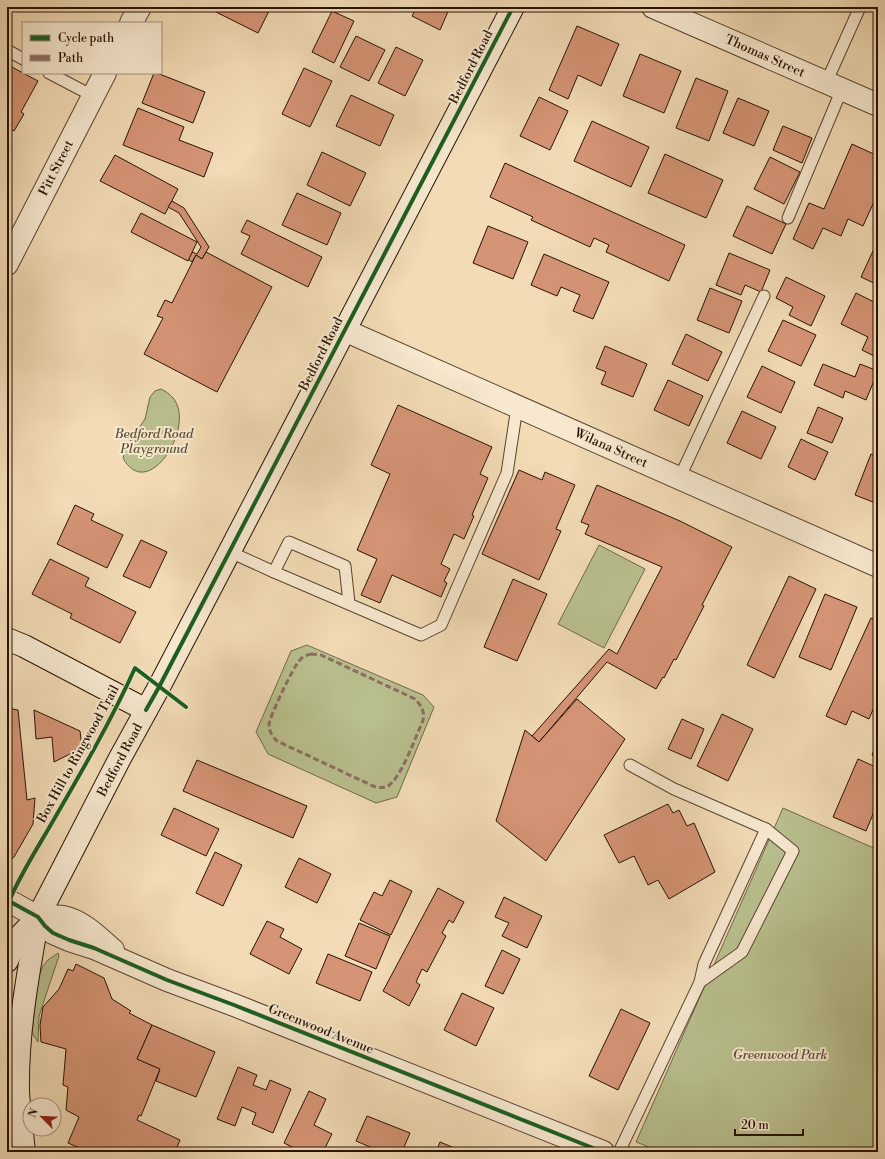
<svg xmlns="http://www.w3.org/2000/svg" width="885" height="1159" font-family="'Libre Bodoni',serif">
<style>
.green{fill:#b9c08e;stroke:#706949}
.building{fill:#d59476;stroke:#281204}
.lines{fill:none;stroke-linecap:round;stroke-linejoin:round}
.lane-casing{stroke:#5a4430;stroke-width:13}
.street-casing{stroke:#5a4430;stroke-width:24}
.secondary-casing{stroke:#281204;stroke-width:24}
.lane{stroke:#f7e8cf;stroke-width:11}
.street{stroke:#f7e8cf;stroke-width:22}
.secondary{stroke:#f7e8cf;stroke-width:22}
.quiet{stroke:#8d6e63;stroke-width:3;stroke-dasharray:6 3;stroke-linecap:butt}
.cycleway-casing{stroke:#f7e8cf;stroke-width:6}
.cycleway{stroke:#1b5e20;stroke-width:4}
.labels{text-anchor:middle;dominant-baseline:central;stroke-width:4;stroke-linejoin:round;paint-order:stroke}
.street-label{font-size:13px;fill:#281204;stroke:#f7e8cf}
.park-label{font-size:13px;font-style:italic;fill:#5b4f34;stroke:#f7e8cf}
</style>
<rect width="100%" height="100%" fill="#f2dbb5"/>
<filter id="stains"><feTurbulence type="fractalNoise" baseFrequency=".005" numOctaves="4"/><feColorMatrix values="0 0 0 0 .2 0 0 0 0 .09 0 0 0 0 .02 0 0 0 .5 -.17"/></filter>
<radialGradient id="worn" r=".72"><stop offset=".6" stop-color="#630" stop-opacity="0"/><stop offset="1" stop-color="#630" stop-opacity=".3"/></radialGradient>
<g class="green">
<path d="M161 389C165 391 170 394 173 398 197 425 148 504 123 458L127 446 145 419 150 397 155 391Z"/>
<path d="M599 545 645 569 604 648 558 624Z"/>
<path d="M307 645 423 695 434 707 397 797 376 803 268 754 256 732 291 651Z"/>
<path d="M783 808 878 850V1152H662L636 1142Z"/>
<path d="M58 953 59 956 39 1016 38 1042 32 1033 38 978 43 966 48 960Z"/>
</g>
<g class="building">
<path d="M206 7H271L258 33Z"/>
<path d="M417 7H450L440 30 412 16Z"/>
<path d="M332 11 354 21 334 63 312 52Z"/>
<path d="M577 26 619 44 601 86 578 75 568 99 549 90Z"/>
<path d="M356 36 385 50 369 81 340 67Z"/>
<path d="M396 47 423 60 405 96 378 83Z"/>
<path d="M640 54 681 71 664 113 623 96Z"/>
<path d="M8 65 38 81 21 112 24 114 14 131 7 126V67Z"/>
<path d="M304 68 332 81 310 127 282 114Z"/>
<path d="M154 73H157L205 92 193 123 142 103Z"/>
<path d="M696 78 728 91 709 141 676 128Z"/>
<path d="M351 95 394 115 380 146 336 126Z"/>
<path d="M539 97 568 111 550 150 520 136Z"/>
<path d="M738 98 769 111 754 146 723 133Z"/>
<path d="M138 108 184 127 179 140 213 153 204 177 123 145Z"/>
<path d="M592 121 649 147 631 187 574 161Z"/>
<path d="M783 126 812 138 802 163 773 150Z"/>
<path d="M852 144 878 156V193L863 226 848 219 841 236 823 228 813 249 793 239 809 203 824 209Z"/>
<path d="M322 152 366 173 350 206 307 185Z"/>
<path d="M665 154 723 180 706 218 648 193Z"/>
<path d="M115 155 178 189 165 214 100 181Z"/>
<path d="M770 157 800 172 784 204 754 189Z"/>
<path d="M505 163 685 245 669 281 606 252 609 245 594 238 590 247 531 220 533 217 490 197Z"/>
<path d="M297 193 341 213 327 245 282 225Z"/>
<path d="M172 201 184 208 209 247 202 259 196 255 192 262 188 259 192 252 197 254 201 247 179 213 168 207Z"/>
<path d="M747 206 786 224 772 254 733 236Z"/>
<path d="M141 213 197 242 188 261 131 232Z"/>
<path d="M247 220 322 257 308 287 241 254 250 236 241 232Z"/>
<path d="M488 226 528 242 513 279 473 263Z"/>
<path d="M878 240V285L861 277Z"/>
<path d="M206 252 272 287 217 392 144 354 163 318 157 316 165 300 172 303 196 255 202 259Z"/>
<path d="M729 253 770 270 761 292 745 285 741 295 716 285Z"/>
<path d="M544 254 609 282 593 319 573 311 580 295 561 287 557 296 531 285Z"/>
<path d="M786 277 825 296 811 326 789 315 793 307 776 298Z"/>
<path d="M710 288 742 301 729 333 697 320Z"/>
<path d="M856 293 878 304V314L875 321 878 322V358L862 350 868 337 841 324Z"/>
<path d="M783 320 816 335 801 366 768 351Z"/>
<path d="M686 334 722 352 708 381 672 364Z"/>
<path d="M605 346 647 364 633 397 601 384 606 372 596 368Z"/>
<path d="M823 364 855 377 860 364 878 371 866 400 845 391 843 398 814 385Z"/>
<path d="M762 366 795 382 781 413 747 397Z"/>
<path d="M668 380 703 396 689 426 654 410Z"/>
<path d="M398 405 492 447 480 474 488 478 472 515 474 516 464 539 454 534 441 564 450 569 444 581 447 583 441 597 392 575 380 603 361 595 377 559 357 550 390 474 371 465Z"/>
<path d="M818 407 843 418 832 443 807 433Z"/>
<path d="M742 411 776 427 761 459 727 443Z"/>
<path d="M801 439 828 452 815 480 788 467Z"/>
<path d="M871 454 878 457V504L855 495Z"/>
<path d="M519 470 542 480 545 472 575 485 556 529 561 531 539 580 482 554Z"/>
<path d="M597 485 680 521 732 547 702 605 704 606 676 660 674 659 664 678 663 677 656 689 607 662 539 742 532 736 609 649 617 654 662 567 585 534 589 525 581 522Z"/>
<path d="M75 505 94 514 91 520 123 535 107 568 57 544Z"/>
<path d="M141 540 167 552 150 588 123 576Z"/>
<path d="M50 559 89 578 85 586 136 612 120 643 70 618 72 614 32 594Z"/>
<path d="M789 576 816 589 774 678 747 665Z"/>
<path d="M513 579 547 594 517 661 484 647Z"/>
<path d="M825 594 857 607 831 670 799 657Z"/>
<path d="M871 618 878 621V698L869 719 852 711 846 725 826 716Z"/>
<path d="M577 699 625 739 546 861 496 821 525 730 539 742Z"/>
<path d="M7 708 18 710 27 800 35 798 33 824 14 857 11 859H7Z"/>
<path d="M34 710 80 731 82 748 54 762 52 737 36 739Z"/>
<path d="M722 714 753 729 728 781 697 766Z"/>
<path d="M682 719 704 729 691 759 668 749Z"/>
<path d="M878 741V758L872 755Z"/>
<path d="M858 759 878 768V802L866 831 833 817Z"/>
<path d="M197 760 307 806 293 838 183 791Z"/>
<path d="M668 804 673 813 679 810 687 826 694 823 715 872 669 899 658 880 648 885 634 856 619 863 604 835Z"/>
<path d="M174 808 219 829 206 856 161 835Z"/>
<path d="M215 852 242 865 223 906 196 893Z"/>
<path d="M299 858 331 874 317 903 285 887Z"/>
<path d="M390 880 412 891 391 935 360 920 374 892 382 896Z"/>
<path d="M438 888 464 902 453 923 449 920 442 933 446 936 427 972 422 969 416 982 420 985 409 1006 383 991Z"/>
<path d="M504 897 542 916 527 948 502 936 509 923 495 917Z"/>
<path d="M267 921 284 929 280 937 302 949 289 974 250 954Z"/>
<path d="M359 923 390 936 376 969 345 956Z"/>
<path d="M502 950 520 959 503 994 485 986Z"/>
<path d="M328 954 372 972 360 1001 316 983Z"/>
<path d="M76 964 104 978 112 999 131 1011 129 1013 152 1025 137 1059 160 1069 141 1116 139 1115 137 1120 180 1140 175 1152H89L68 1143 79 1117 66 1110 68 1087 63 1085 66 1049 41 1042 40 1025 43 1007 59 989 68 969 73 971Z"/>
<path d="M462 993 494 1008 476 1046 444 1030Z"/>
<path d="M621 1009 650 1023 618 1090 589 1076Z"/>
<path d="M152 1025 215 1052 196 1097 156 1081 160 1069 137 1059Z"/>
<path d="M238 1067 257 1075 253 1085 266 1090 270 1080 291 1089 273 1133 252 1124 256 1113 242 1107 235 1126 217 1119Z"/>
<path d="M309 1091 326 1099 314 1125 332 1134 323 1152H302L284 1143Z"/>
<path d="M367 1116 410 1133 402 1152H382L356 1141Z"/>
<path d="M440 1142 464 1152H436Z"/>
</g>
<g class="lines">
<g class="lane-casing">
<g id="lane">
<path d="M7 50 23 59"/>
<path d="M49 73 93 96"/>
<path d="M826 83 860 7"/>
<path d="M788 218 842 89"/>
<path d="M679 479 764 296"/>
<path d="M230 552 274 572"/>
<path d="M349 603 345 566 289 542 274 572 421 635 441 625 507 473 517 407"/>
<path d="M630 765 674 789 766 829 793 851 742 952 700 982"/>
<path d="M619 1152 700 982 704 964 766 829"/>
</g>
</g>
<g class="street-casing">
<g id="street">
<path d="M653 7 878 105"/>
<path d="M131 23 140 7"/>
<path d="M7 264 105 73"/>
<path d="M344 330 878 566"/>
<path d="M7 900 38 917 45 926 53 933 69 940 94 948 167 980 234 1005 603 1152"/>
<path d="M38 917C46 916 55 916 63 917 83 921 99 938 113 950"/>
</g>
</g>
<g class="secondary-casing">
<g id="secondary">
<path d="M7 639 24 646 146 710"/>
<path d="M7 961 16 940 38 917 120 758 159 687 513 7"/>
<path d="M24 1152C22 1132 19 1111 18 1091 17 1032 28 974 38 917"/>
</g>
</g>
<use href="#lane" class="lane"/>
<use href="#street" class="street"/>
<use href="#secondary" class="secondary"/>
<path class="quiet" d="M311 654 321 655 415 699C422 706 426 714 422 723 415 738 401 778 388 786 383 788 378 788 373 786L277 741C272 736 269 731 269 724 270 716 294 665 300 660 303 656 307 655 311 654Z"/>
<g class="cycleway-casing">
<g id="cycleway">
<path d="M146 710 159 687 513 7"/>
<path d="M7 900 38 917 45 926 53 933 69 940 94 948 167 980 234 1005 603 1152"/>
<path d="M7 906C19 876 37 849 53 821 82 771 111 721 135 668L186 707"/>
</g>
</g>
<use href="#cycleway" class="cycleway"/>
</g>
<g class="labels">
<g class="street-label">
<text transform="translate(765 56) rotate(24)">Thomas Street</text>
<text transform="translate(471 67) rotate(-63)">Bedford Road</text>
<text transform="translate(56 168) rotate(-63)">Pitt Street</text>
<text transform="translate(321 354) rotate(-63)">Bedford Road</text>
<text transform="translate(611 448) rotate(24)">Wilana Street</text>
<text transform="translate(78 754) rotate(-61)">Box Hill to Ringwood Trail</text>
<text transform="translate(120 760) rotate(-62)">Bedford Road</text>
<text transform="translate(321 1029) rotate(22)">Greenwood Avenue</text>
</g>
<g class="park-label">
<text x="154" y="434">Bedford Road<tspan x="154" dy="15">Playground</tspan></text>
<text x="780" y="1055">Greenwood Park</text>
</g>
</g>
<rect width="885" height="1159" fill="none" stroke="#f2dbb5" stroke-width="24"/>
<rect x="8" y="8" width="869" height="1143" fill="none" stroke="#281204" stroke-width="2"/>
<rect x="12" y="12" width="861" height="1135" fill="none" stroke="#281204"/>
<rect x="22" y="22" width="140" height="52" fill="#f7e8cf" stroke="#a4927e"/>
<rect x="30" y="35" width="20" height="6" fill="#1b5e20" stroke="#a4927e"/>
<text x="58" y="42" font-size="12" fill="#281204">Cycle path</text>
<rect x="30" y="55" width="20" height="6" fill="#8d6e63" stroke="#a4927e"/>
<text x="58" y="62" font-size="12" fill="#281204">Path</text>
<g transform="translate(42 1117) rotate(294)"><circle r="19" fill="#f7e8cf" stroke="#a4927e"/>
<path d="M0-3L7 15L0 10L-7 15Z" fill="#8f2418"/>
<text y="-6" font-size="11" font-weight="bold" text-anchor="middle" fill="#281204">N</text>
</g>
<path d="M735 1129v6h68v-6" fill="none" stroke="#281204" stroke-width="2"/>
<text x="741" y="1129" font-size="12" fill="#281204" stroke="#f7e8cf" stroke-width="3" paint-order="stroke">20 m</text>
<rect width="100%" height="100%" filter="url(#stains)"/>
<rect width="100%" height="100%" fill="url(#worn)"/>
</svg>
